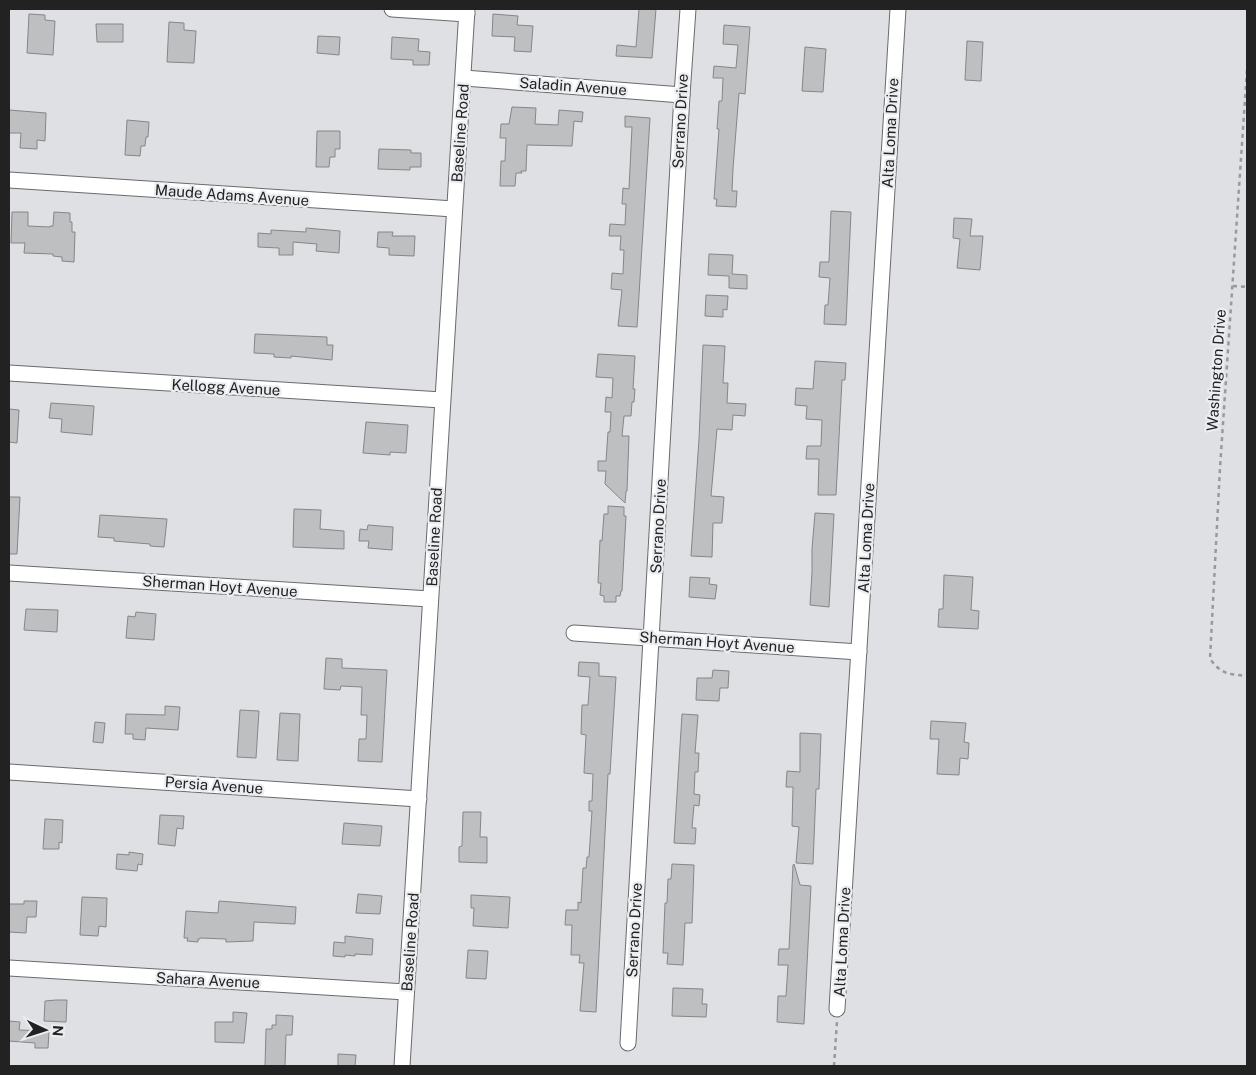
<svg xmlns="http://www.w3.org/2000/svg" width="1256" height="1075" font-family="'Public Sans',sans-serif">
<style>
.building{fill:#bebfc1;stroke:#868689}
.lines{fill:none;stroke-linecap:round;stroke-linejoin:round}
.street-casing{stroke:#696a6d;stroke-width:17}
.path{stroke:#98999b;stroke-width:2.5;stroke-dasharray:4 4;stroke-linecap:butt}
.street{stroke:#fff;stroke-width:15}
.labels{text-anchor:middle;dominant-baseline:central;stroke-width:4.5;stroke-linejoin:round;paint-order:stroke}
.street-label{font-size:15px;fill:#222223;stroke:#ecedf0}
</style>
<rect width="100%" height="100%" fill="#dfe0e3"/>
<g class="building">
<path d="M639 9H656L652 58 616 56 617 45 636 47Z"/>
<path d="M29 14 45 15V20L55 21 53 55 27 53Z"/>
<path d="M493 14 518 16 517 25 533 26 531 52 514 51 515 37 492 36Z"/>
<path d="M169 22 184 23V30L196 31 194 63 167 62Z"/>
<path d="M96 24H123V42H97Z"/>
<path d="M724 25 750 27 745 94 739 93 733 168 732 191H737L736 207 716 206 717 199H714L719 129H717L719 101H722L723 78H713L714 66 736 68 738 45 723 44Z"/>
<path d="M318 36 340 37 339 55 317 53Z"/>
<path d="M392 37 419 39 418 51 430 52 429 65H413V60L391 59Z"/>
<path d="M967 41 983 42 981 81 965 80Z"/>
<path d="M805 47 826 49 823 92 802 91Z"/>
<path d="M512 107 536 108 535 124 558 125 559 110 583 112 582 122 574 121 572 146 527 145 526 171H521L522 173H516L515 186H500L501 161H505L506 138H500L501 124H509Z"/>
<path d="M9 110 46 113 45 141 37 140V149L20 148 21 133H9Z"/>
<path d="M625 116 650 118 637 327 618 326 622 290 611 289 612 273 623 274 624 250H620L621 236H609L610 224 625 225 626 204H622L623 188 629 189 632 127H625Z"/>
<path d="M127 120 149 122 148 137H146L145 146H141L140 156 125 155Z"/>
<path d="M317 131H340V149H335V157H330L329 167H316Z"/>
<path d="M379 149 411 150V153H421V167H410V170L378 169Z"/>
<path d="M831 211 851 212 846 325 824 324 825 305H828L830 278 819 277 820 262H829Z"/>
<path d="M12 212H28V226L50 227V226H53L54 212 70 213V222H72V232H75L74 262 62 261V257L53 256V254L24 253 25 243H11Z"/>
<path d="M954 218 972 219 970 236H983L980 270 957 268 960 239 953 238Z"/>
<path d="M306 228 340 231 339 253 316 251 317 244 293 242V255H279V248L258 247V233L271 234V230L306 232Z"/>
<path d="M378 232H393L392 236H415L414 256 389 255V248L377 247Z"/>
<path d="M709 254 733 255 732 274 747 275V289L729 288V276L708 275Z"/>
<path d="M706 295 728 296 727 310 723 309V317L705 316Z"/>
<path d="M255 334 327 337V345H333L332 360 291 356V358L274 357V354L254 353Z"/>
<path d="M703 345 725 346 723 383H728L727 403 746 404 745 416 733 415 732 430 717 429 711 496 724 497 722 523H713L712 557 691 556 699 439Z"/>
<path d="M598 354 635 356 633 389H635L634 402H632L631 416H624L622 436H629L627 491H626L625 503 605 484 606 471H598V461H606L608 432H610L611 412H605L606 397 612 398 613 378 596 377Z"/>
<path d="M815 361 846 363 845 380H842L836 495H818L819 459H806L807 446H821L822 420 806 419 807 406 795 405 796 388 813 389Z"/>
<path d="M51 403 94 406 92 435 61 432 62 419 49 418Z"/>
<path d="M9 409 19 410 17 443 9 442Z"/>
<path d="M366 422 408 425 406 453 390 452V455L363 453Z"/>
<path d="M9 497H20L17 554H9Z"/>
<path d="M608 506 624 507V516H626L622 591H621L620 596H616V602H604V596L600 595 601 583H598L600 540 602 541 604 514H608Z"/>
<path d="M294 509 321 510 320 529 344 531V549L293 547Z"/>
<path d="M815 513 834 514 829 607 810 605 812 572V549Z"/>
<path d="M100 515 167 519 164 547 150 546V544L114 541V538L98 537Z"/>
<path d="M368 525 393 527 392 550 368 548 369 541H359L360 529 367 530Z"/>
<path d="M944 575 973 577 971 610 979 611 978 629 938 627 939 609H943Z"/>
<path d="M690 577 710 578 709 584 717 585 715 599 689 597Z"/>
<path d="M26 609 58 610 57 632 24 630Z"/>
<path d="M136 612 156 614 154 640 126 638 128 616 135 617Z"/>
<path d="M326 658 342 659V668L387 670 382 762 358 761 359 739H366L367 715H361L362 687 341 686 340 690 324 689Z"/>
<path d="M579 662 599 663V676L616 677 610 774H608L596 1012 580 1011 584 963H579L580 955H571L572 925H565L566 910H578V902L581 903 583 868H586L587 857H589L592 811H589V801H592L593 774 584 773 586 735 581 734 582 705H588L590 677 578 676Z"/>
<path d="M713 670 729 671 728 688H720L719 701 696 700 697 678H712Z"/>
<path d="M165 706 180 707 178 730 146 728 145 740 133 739V734H125L126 714 165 715Z"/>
<path d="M240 710 259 711 256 758 237 757Z"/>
<path d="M280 713 300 714 298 761 277 760Z"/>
<path d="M682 714 698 715 695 753H699L698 772H695L694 794 700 795 699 806 694 805 692 828H696L695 844 674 843Z"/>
<path d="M931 721 966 723 964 742 969 743 968 759 960 758 959 775 937 774 939 739H930Z"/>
<path d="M95 722 105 723 103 743 93 742Z"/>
<path d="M800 733 821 734 819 789H816L813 864 796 863 799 827 792 826 793 787H786L787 771 800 772Z"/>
<path d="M463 812H481L480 837H487V863L459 862V847L462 846Z"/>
<path d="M160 815 184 816 183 829 177 828 175 846 158 844Z"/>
<path d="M45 819 63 820 62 843 59 842V849H43Z"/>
<path d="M344 823 382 826 380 846 342 844Z"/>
<path d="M129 852 143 854 142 865 138 864 137 871 116 869 117 854 129 855Z"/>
<path d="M672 864 694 865 692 923H685L683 965 667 964 668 953H663L665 903H667L668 879H671Z"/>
<path d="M794 864 800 885 811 886 804 1024 777 1022 778 996H786L788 965H778L779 949H789L793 865Z"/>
<path d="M358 894 382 896 380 914 356 913Z"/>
<path d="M471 895 510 897 508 928 473 926 474 908H471Z"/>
<path d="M82 897 107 898 106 927 99 926 98 936 80 935Z"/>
<path d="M24 901H37L36 917H27L26 933 9 932V904H24Z"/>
<path d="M219 901 296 907 295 924 254 922 253 941 226 942V939L200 938V939H198V942L187 941 188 938H184L186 911 218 913Z"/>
<path d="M345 936 373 939 372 955 355 954V956L345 955V957L333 956 334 942 345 943Z"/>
<path d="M468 950 488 951 486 979 466 978Z"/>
<path d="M673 988 703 989 702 1004H707L706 1017 672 1016Z"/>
<path d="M56 1000H67L66 1022 44 1021 45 1001Z"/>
<path d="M233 1012 247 1013 244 1043 215 1042V1022H233Z"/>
<path d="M276 1015 293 1016 292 1035H286L285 1066H265L266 1029H272V1025H276Z"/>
<path d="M9 1021 20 1022 19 1030 49 1031 48 1048H35V1043L9 1041Z"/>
<path d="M338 1054 356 1055 355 1066H338Z"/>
</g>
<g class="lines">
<g class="street-casing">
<g id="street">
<path d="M392 9 467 14"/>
<path d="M464 78 682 95"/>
<path d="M9 180 454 209"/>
<path d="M9 373 442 400"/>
<path d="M9 573 430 599"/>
<path d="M574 633 859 652"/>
<path d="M9 772 419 799"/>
<path d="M9 968 406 992"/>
<path d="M837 1009 898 9"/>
<path d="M628 1043 682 95 688 9"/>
<path d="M402 1066 467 9"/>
</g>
</g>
<g class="path">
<path d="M1247 70 1220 468 1210 659C1222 675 1229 674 1247 676"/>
<path d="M1233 286 1247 287"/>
<path d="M834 1066 837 1021"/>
</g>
<use href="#street" class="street"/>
</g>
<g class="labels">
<g class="street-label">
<text transform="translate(573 86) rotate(4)">Saladin Avenue</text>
<text transform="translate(680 121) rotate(-87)">Serrano Drive</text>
<text transform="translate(460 133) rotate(-86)">Baseline Road</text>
<text transform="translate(890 133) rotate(-87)">Alta Loma Drive</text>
<text transform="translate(232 195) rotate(4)">Maude Adams Avenue</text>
<text transform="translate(1216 370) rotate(-86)">Washington Drive</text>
<text transform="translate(226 387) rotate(3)">Kellogg Avenue</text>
<text transform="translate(658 526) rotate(-87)">Serrano Drive</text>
<text transform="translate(434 537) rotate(-87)">Baseline Road</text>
<text transform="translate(866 538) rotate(-87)">Alta Loma Drive</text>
<text transform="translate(220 586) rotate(4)">Sherman Hoyt Avenue</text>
<text transform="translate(717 642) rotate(4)">Sherman Hoyt Avenue</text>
<text transform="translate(214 785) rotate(4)">Persia Avenue</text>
<text transform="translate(634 930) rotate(-87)">Serrano Drive</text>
<text transform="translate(410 942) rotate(-86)">Baseline Road</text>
<text transform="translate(842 942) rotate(-87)">Alta Loma Drive</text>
<text transform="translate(208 980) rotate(3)">Sahara Avenue</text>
</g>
</g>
<rect width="1256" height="1075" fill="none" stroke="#222223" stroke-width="20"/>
<g transform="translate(45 1030) rotate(94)" stroke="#ecedf0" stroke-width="4" paint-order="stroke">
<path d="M0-4L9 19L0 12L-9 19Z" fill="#222223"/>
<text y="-8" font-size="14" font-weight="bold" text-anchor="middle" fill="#222223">N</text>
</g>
</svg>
